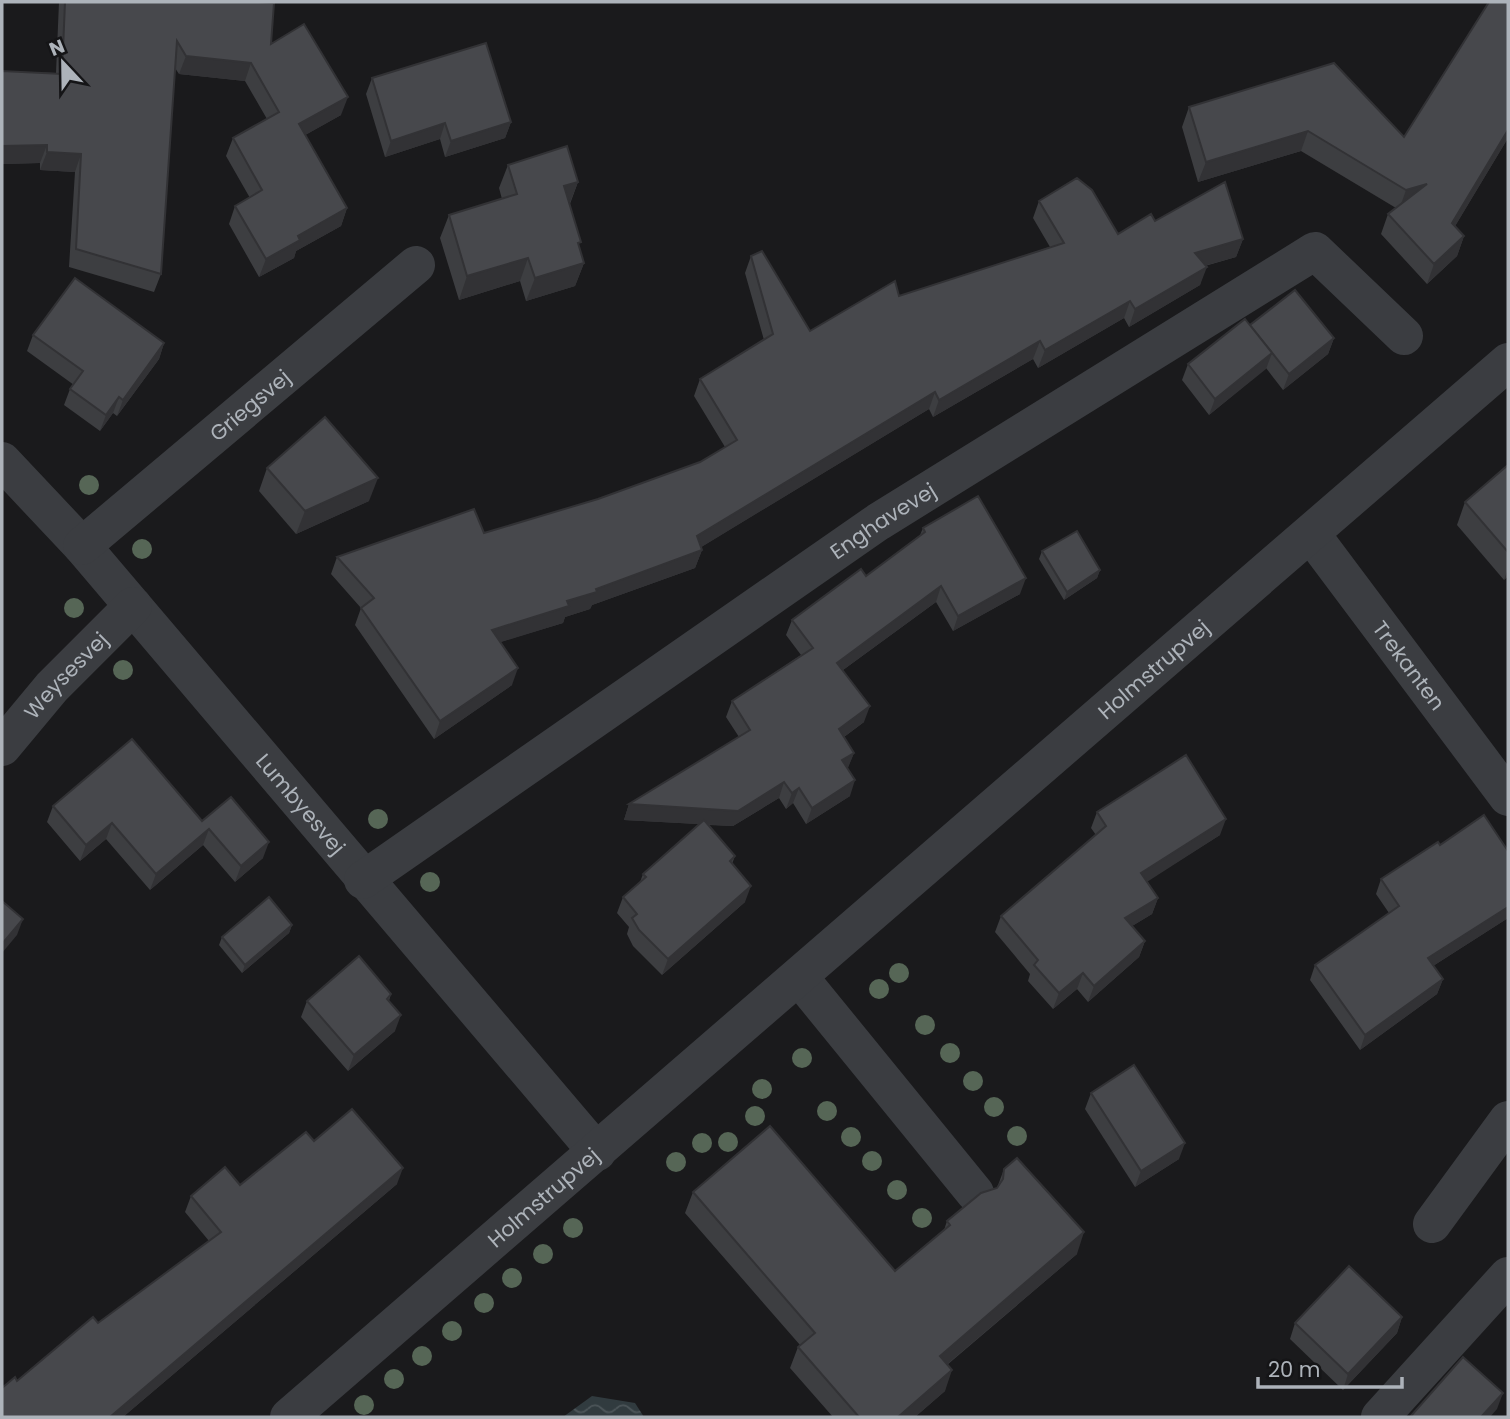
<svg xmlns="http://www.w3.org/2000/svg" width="1510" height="1419" font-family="Poppins,sans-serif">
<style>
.water{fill:url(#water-waves)}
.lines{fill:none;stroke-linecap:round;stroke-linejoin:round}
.minor{stroke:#3b3d41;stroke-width:38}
.tree{fill:#566656}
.wall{fill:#3d3e41}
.shaded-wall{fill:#323235}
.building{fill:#47484c;stroke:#323235;stroke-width:2}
.labels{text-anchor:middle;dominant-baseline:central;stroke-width:5;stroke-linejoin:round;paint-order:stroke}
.street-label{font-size:21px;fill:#adb3ba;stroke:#151517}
</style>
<defs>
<pattern id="water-waves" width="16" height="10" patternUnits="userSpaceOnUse" patternTransform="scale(1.75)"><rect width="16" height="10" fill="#313b3f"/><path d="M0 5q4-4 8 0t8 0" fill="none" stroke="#4c5559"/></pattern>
</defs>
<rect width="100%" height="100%" fill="#1a1a1c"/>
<path class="water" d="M592 1396 635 1403 644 1417H563Z"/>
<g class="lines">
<g class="minor">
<path id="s1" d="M2 461 82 546 597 1152"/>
<path id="s2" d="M1311 534 1508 797"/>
<path id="s3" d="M82 546 416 265"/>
<path id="s4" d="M2 747 52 687 133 606"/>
<path id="s5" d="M363 880 878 522 1315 251 1404 336"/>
<path d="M799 977 975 1193"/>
<path d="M1432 1224 1508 1120"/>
<path id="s6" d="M289 1417 1508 362"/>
<path d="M1380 1417 1508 1276"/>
</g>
</g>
<g class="tree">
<circle cx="89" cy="485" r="10"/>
<circle cx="142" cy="549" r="10"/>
<circle cx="74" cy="608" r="10"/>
<circle cx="123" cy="670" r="10"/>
<circle cx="378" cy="819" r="10"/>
<circle cx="430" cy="882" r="10"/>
<circle cx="899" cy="973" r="10"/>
<circle cx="879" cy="989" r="10"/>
<circle cx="925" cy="1025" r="10"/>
<circle cx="950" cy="1053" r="10"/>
<circle cx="802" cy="1058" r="10"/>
<circle cx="973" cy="1081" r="10"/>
<circle cx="762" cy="1089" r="10"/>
<circle cx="994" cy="1107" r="10"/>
<circle cx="827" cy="1111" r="10"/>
<circle cx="755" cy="1116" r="10"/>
<circle cx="1017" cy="1136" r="10"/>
<circle cx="851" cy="1137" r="10"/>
<circle cx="728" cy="1142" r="10"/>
<circle cx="702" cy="1143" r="10"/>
<circle cx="872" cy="1161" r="10"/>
<circle cx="676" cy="1162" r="10"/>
<circle cx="897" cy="1190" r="10"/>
<circle cx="922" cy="1218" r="10"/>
<circle cx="573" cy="1228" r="10"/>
<circle cx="543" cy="1254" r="10"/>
<circle cx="512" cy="1278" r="10"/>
<circle cx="484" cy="1303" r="10"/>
<circle cx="452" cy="1331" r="10"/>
<circle cx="422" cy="1356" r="10"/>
<circle cx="394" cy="1379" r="10"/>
<circle cx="364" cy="1405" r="10"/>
</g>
<g class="wall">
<path d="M59 2H259L271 44 341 115 305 135 347 208 341 226 296 251 294 258 259 277 229 224 235 206 250 198 226 156 233 138 267 119 245 81 179 74 175 68 161 274 154 292 69 267 75 172 40 170V163L2 164V71L56 73Z"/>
<path d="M1508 2V138L1455 226 1464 236 1457 256 1427 284 1381 234 1388 214 1396 208 1301 151 1198 182 1182 127 1189 107 1404 137Z"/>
<path d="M372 78 511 122 505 138 445 157 440 139 385 157 366 94Z"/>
<path d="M508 165 578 182 570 204 579 247 584 263 575 286 526 301 520 281 459 300 440 238 449 215 502 199 499 188Z"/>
<path d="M1039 201 1118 234 1155 221 1243 239 1236 257 1205 266 1200 285 1129 327 1124 318 1038 368 1033 359 933 417 929 409 701 547 702 550 695 568 592 605 590 609 565 617 563 623 500 642 512 685 434 739 355 625 361 608 331 574 337 557 484 533 598 499 700 462 725 447 694 396 700 379 764 340 745 273 751 256 810 331 899 296 1050 247 1033 218Z"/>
<path d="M1250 325 1334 338 1328 354 1283 390 1266 368 1209 415 1182 380 1188 364Z"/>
<path d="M33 335 164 343 159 359 117 416 113 413 100 431 64 405 70 389 74 385 27 351Z"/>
<path d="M1508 465V576L1504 580 1457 525 1465 502Z"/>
<path d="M267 468 369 501 296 534 259 491Z"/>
<path d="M923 528 1020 594 953 631 936 602 843 670 864 722 844 737 854 753 847 769 850 796 806 824 793 803 786 809 779 798 733 826 709 825 735 856 732 864 745 902 662 975 633 946 627 934 629 927 617 913 623 897 640 882 643 874 699 824 624 820 629 804 739 737 726 717 732 701 801 655 786 635 792 620 866 576 920 535Z"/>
<path d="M1042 551 1100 570 1097 578 1064 600 1039 559Z"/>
<path d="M53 806 202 821 263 858 235 882 203 845 150 890 106 839 80 861 47 822Z"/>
<path d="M1097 812 1220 835 1147 881 1158 898 1152 914 1132 926 1145 941 1139 957 1088 1002 1077 989 1053 1009 1028 981 1030 974 995 932 1001 916 1096 835 1091 828Z"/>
<path d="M1440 845 1508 851V918L1433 966 1443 979 1437 994 1360 1050 1310 980 1315 965 1389 913 1376 894 1381 879Z"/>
<path d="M292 925 289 933 242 973 219 945 222 937Z"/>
<path d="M391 994 389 1001 395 1031 348 1071 301 1017 307 1001Z"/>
<path d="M1091 1093 1179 1159 1135 1187 1085 1109Z"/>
<path d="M314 1141 397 1184 123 1417H2L17 1381 98 1323 209 1241 185 1212 191 1196 240 1185Z"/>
<path d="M1004 1169 1077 1254 947 1365 945 1391 915 1417H833L790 1368 798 1347 800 1345 685 1213 693 1192 895 1271 944 1230 947 1221 997 1188Z"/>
<path d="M1402 1317 1397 1333 1343 1390 1290 1339 1295 1323Z"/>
</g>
<g class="shaded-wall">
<path d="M186 56 251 63 245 81 179 74Z"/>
<path d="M348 97 341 115 293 142 299 124Z"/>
<path d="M511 122 505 138 445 157 451 141Z"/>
<path d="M445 123 440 139 385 157 391 141Z"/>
<path d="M1508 130V138L1445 243 1452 223Z"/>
<path d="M1308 131 1301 151 1198 182 1206 162Z"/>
<path d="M47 145 40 163 2 164V146Z"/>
<path d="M47 152 81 154 75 172 40 170Z"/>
<path d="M578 182 569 205 564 186Z"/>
<path d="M1427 184 1399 210 1406 190Z"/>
<path d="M347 208 341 226 296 251 294 258 259 277 266 259 298 236Z"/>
<path d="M1464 236 1457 256 1427 284 1434 264Z"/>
<path d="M1243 239 1236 257 1189 270 1195 253Z"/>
<path d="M528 258 520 281 459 300 467 276Z"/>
<path d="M584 263 575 286 526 301 535 278Z"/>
<path d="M1207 267 1200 285 1129 327 1135 309Z"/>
<path d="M1130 301 1124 318 1038 368 1045 350Z"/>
<path d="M1334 338 1328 354 1283 390 1289 374Z"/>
<path d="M1040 341 1033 359 933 417 939 400Z"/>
<path d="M164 343 159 359 117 416 123 400Z"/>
<path d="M1272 353 1266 369 1209 415 1215 399Z"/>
<path d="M935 392 929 409 690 554 697 536Z"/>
<path d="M119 397 113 413 100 431 106 415Z"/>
<path d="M378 478 369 501 296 534 305 511Z"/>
<path d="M702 550 695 568 592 605 590 609 565 617 563 623 485 647 492 630 567 601 596 589Z"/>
<path d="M1508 568V576L1504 580Z"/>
<path d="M1100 570 1097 578 1064 600 1067 592Z"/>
<path d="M1026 578 1020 594 953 631 958 616Z"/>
<path d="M941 586 936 602 832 678 837 663Z"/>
<path d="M518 668 512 685 434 739 440 721Z"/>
<path d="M870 706 864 722 833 745 839 729Z"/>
<path d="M854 753 848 768 836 776 842 760Z"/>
<path d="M855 780 850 796 806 824 812 808Z"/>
<path d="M784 782 779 798 733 826 624 820 629 804Z"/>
<path d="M799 788 793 803 786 809 792 793Z"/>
<path d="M1226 819 1220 835 1136 889 1141 873Z"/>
<path d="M112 823 106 839 80 861 86 845Z"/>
<path d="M209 829 203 845 150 890 156 874Z"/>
<path d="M269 842 263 858 235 882 241 866Z"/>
<path d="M751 886 745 902 662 975 668 959Z"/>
<path d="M1158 898 1152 914 1119 934 1125 918Z"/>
<path d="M1508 907V918L1422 973 1428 958Z"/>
<path d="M23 919 17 935 2 953V944Z"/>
<path d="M292 925 289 933 242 973 245 965Z"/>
<path d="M1145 941 1139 957 1088 1002 1094 986Z"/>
<path d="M1083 973 1077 989 1053 1009 1059 993Z"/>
<path d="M1443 979 1437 994 1360 1050 1365 1035Z"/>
<path d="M401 1015 395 1031 348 1071 354 1055Z"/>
<path d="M1185 1143 1179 1159 1135 1187 1141 1171Z"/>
<path d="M403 1168 397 1184 123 1417H110Z"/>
<path d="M1084 1232 1077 1254 932 1377 940 1356Z"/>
<path d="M1402 1317 1397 1333 1343 1390 1348 1374Z"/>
<path d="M952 1370 945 1391 915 1417H898Z"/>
<path d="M1503 1393 1497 1409 1490 1417H1481Z"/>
</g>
<g class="building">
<path d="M65 2H259L274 3 271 44 304 24 348 97 299 124 347 208 298 236 300 240 266 259 235 206 262 190 233 138 279 112 251 63 186 56 177 41 161 274 76 249 81 154 47 152V145L2 146V71L62 74Z"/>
<path d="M1489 2H1508V130L1452 223 1464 236 1434 264 1388 214 1427 184 1406 190 1308 131 1206 162 1189 107 1334 63 1404 137Z"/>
<path d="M486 43 511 122 451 141 445 123 391 141 372 78Z"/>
<path d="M567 146 578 182 564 186 581 242 578 243 584 263 535 278 528 258 467 276 449 215 517 194 508 165Z"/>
<path d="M1077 178 1092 190 1118 234 1151 214 1155 221 1225 182 1243 239 1195 253 1207 267 1135 309 1130 301 1045 350 1040 341 939 400 935 392 697 536 702 550 596 589 597 592 567 601 569 606 492 630 518 668 440 721 361 608 374 598 337 557 474 509 484 533 598 499 700 462 737 440 700 379 773 334 751 256 762 251 810 331 895 281 899 296 1064 243 1039 201Z"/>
<path d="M75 278 164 343 123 400 119 397 106 415 70 389 83 371 33 335Z"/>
<path d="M1295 290 1334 338 1289 374 1250 325Z"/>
<path d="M1245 319 1272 353 1215 399 1188 364Z"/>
<path d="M325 417 378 478 305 511 267 468Z"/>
<path d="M1508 465V552L1465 502Z"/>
<path d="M978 496 1026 578 958 616 941 586 837 663 870 706 839 729 854 753 842 760 855 780 812 808 799 788 792 793 784 782 738 811 629 804 750 730 732 701 813 648 792 620 861 569 866 576 925 532 923 528Z"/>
<path d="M1077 531 1100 570 1067 592 1042 551Z"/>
<path d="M132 739 202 821 231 797 269 842 241 866 209 829 156 874 112 823 86 845 53 806Z"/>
<path d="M1186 755 1226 819 1141 873 1158 898 1125 918 1145 941 1094 986 1083 973 1059 993 1034 965 1038 960 1001 916 1106 826 1097 812Z"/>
<path d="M1484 815 1508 851V907L1428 958 1443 979 1365 1035 1315 965 1399 906 1381 879 1438 842 1440 845Z"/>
<path d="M704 820 735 856 730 861 751 886 668 959 639 930 632 918 637 914 623 897 646 877 643 874Z"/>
<path d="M269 897 292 925 245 965 222 937Z"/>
<path d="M2 901 23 919 2 944Z"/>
<path d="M359 956 391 994 387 999 401 1015 354 1055 307 1001Z"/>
<path d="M1134 1065 1185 1143 1141 1171 1091 1093Z"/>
<path d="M352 1109 403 1168 110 1417H2V1388L15 1377 17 1381 93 1317 98 1323 221 1232 191 1196 225 1167 240 1185 306 1132 314 1141Z"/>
<path d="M770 1126 895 1271 950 1225 947 1221 981 1193 997 1188 1003 1179 1004 1169 1017 1158 1084 1232 940 1356 952 1370 898 1417H859L798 1347 815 1333 693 1192Z"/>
<path d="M1349 1266 1402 1317 1348 1374 1295 1323Z"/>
<path d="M1463 1357 1503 1393 1481 1417H1410Z"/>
</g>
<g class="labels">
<g class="street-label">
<text stroke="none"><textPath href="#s3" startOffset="219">Griegsvej</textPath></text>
<text stroke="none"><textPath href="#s5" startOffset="632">Enghavevej</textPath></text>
<text stroke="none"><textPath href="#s2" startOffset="164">Trekanten</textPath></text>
<text stroke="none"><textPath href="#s6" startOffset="1143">Holmstrupvej</textPath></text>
<text stroke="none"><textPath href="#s4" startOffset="96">Weysesvej</textPath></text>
<text stroke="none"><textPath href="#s1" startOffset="455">Lumbyesvej</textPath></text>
<text stroke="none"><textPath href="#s6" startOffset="336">Holmstrupvej</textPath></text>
</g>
</g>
<rect width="1510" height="1419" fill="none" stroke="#adb3ba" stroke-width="7"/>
<g transform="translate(63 63) rotate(338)" stroke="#151517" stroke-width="5" paint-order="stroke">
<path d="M0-5L12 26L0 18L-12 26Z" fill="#adb3ba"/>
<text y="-10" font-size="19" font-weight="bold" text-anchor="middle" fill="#adb3ba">N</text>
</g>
<path d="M1258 1377v10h144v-10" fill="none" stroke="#adb3ba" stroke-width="3.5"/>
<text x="1268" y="1377" font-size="21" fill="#adb3ba" stroke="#151517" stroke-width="5" paint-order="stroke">20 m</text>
</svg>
